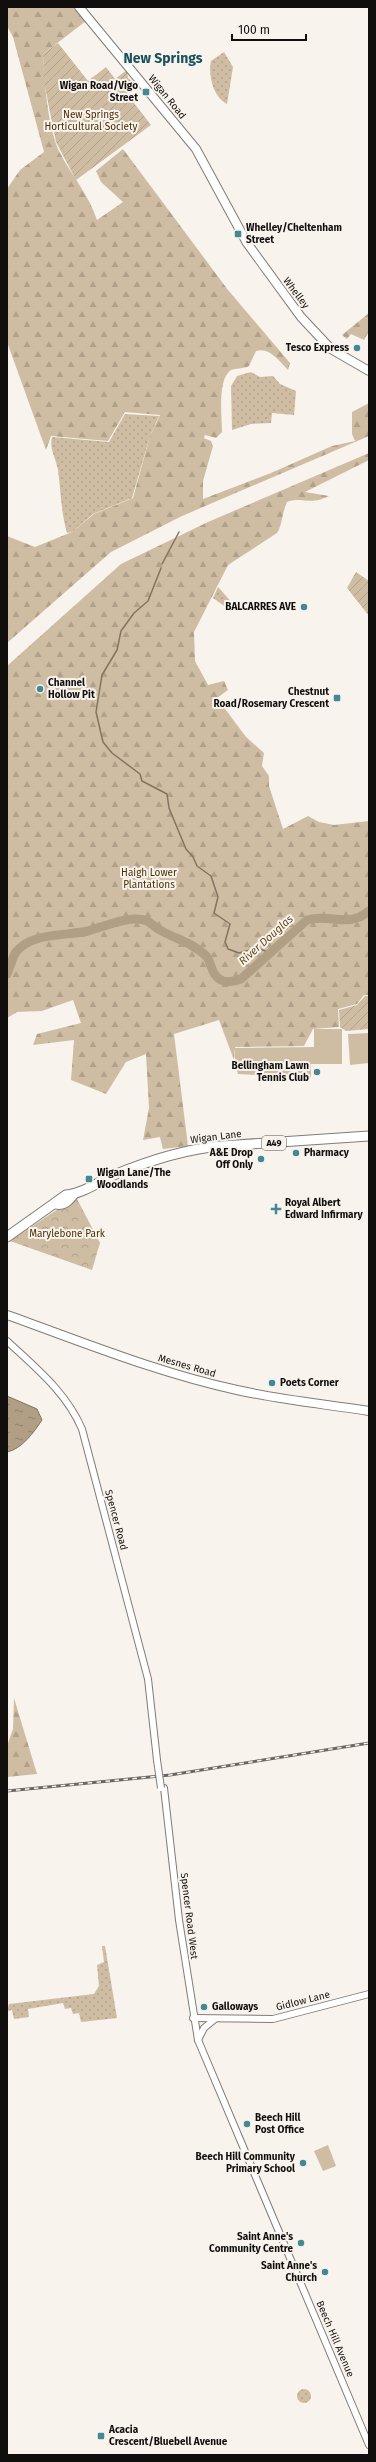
<svg xmlns="http://www.w3.org/2000/svg" width="376" height="2462" font-family="'Fira Sans',sans-serif">
<style>
.grass{fill:url(#grass-dots)}
.forest{fill:url(#forest-firs)}
.park{fill:url(#park-crowns)}
.garden{fill:url(#garden-furrows)}
.pitch{fill:#cfbda3}
.water{fill:url(#water-ripples);stroke:#817461}
.lines{fill:none;stroke-linecap:round;stroke-linejoin:round}
.stream{stroke:#817461;stroke-width:1.5}
.river{stroke:#b19f85;stroke-width:9}
.minor-casing{stroke:#807c76;stroke-width:8}
.major-casing{stroke:#807c76;stroke-width:10}
.highway-casing{stroke:#807c76;stroke-width:11}
.minor{stroke:#fff;stroke-width:6}
.major{stroke:#fff;stroke-width:8}
.highway{stroke:#fff;stroke-width:9}
.rail-casing{stroke:#6a6763;stroke-width:3}
.rail{stroke:#f8f3ed;stroke-width:1.5;stroke-dasharray:4.5;stroke-linecap:butt}
.minor-bridge-casing{stroke:#807c76;stroke-width:8;stroke-linecap:butt}
.minor-bridge{stroke:#fff;stroke-width:6}
.poi-dot{fill:#448896;stroke:#f8f3ed;stroke-width:1.5}
.labels{text-anchor:middle;dominant-baseline:central;stroke-width:4;stroke-linejoin:round;paint-order:stroke}
.shield{fill:#f8f3ed;stroke:#565350;stroke-width:1}
.shield-label{font-size:9px;font-weight:bold;fill:#110f0d}
.poi-label{font-size:10px;font-weight:bold;fill:#110f0d;stroke:#f8f3ed;text-anchor:end}
.street-label{font-size:10px;fill:#110f0d;stroke:#f8f3ed}
.park-label{font-size:10px;fill:#4a2f00;stroke:#f8f3ed}
.water-label{font-size:11px;font-style:italic;fill:#664a1d;stroke:#f8f3ed}
.district-label{font-size:14px;font-weight:bold;fill:#18515c;stroke:#f8f3ed}
</style>
<defs>
<pattern id="grass-dots" width="8" height="8" patternUnits="userSpaceOnUse"><rect width="8" height="8" fill="#cfbda3"/><path d="M2 2h.1M6 6h.1" fill="none" stroke="#b1a18b" stroke-width="1.8" stroke-linecap="round"/></pattern>
<pattern id="forest-firs" width="22" height="20" patternUnits="userSpaceOnUse"><rect width="22" height="20" fill="#cfbda3"/><path d="M5 1l3.5 6h-7zM16 11l3.5 6h-7z" fill="#b1a18b"/></pattern>
<pattern id="park-crowns" width="20" height="18" patternUnits="userSpaceOnUse"><rect width="20" height="18" fill="#cfbda3"/><path d="M2 6a3 3 0 1 1 6 0M12 15a3 3 0 1 1 6 0" fill="none" stroke="#b1a18b"/></pattern>
<pattern id="garden-furrows" width="10" height="10" patternUnits="userSpaceOnUse"><rect width="10" height="10" fill="#cfbda3"/><path d="M-1 1l2-2M0 10L10 0M9 11l2-2" fill="none" stroke="#b1a18b"/></pattern>
<pattern id="water-ripples" width="26" height="14" patternUnits="userSpaceOnUse"><rect width="26" height="14" fill="#b19f85"/><path d="M2 4q2-2 4 0t4 0M15 11q2-2 4 0t4 0" fill="none" stroke="#8f806b"/></pattern>
</defs>
<rect width="100%" height="100%" fill="#f8f3ed"/>
<g class="grass">
<path d="M224 52 233 67 227 104C213 97 208 75 211 61Z"/>
<path d="M251 372 260 377 273 376 280 384 296 391 294 415 272 413 271 423 251 424 232 430 231 386 237 376Z"/>
<path d="M125 414 159 416 150 436 132 498 93 514 72 532 67 533C61 512 61 492 58 470 56 458 49 449 52 437L109 442Z"/>
<path d="M218 587 235 606 230 610 213 598Z"/>
<path d="M102 1946H105L117 2018 81 2022 79 2013 73 2014 71 2008 65 2009 63 2003 28 2009 29 2017 14 2019 12 2010 7 2011 9 2004 94 1994 99 1986 97 1965 104 1962Z"/>
<circle cx="304" cy="2396" r="7"/>
</g>
<g class="forest">
<path d="M7 7H73L86 21 43 54C44 80 48 130 60 153 72 176 89 195 97 220L123 202 101 182 96 171 123 149 228 290 290 363 288 370C279 361 270 347 256 351L249 366C243 369 236 368 231 370 217 379 222 417 222 432L216 438 205 435 204 438 211 441 213 446 203 481V499L271 473 332 446 355 441 352 434V412L369 403V436L182 516 111 552 7 643V536L35 547 72 532 94 514 133 498 150 436 160 415 125 412 108 441 51 436 46 450 7 342V189L20 170 44 152 13 37 7 26Z"/>
<path d="M369 313V331L364 340 351 334 347 339 342 335Z"/>
<path d="M369 453V460L305 492 329 496C310 506 301 496 287 502 282 513 282 526 277 533L228 565 194 632 195 661 208 685 224 681 228 690 217 698 246 737 264 753 262 766 269 776V786L283 829 308 816 319 822 334 825 369 821V995H364L357 1004 338 1009 339 1027 313 1029 304 1046 235 1047 234 1060 219 1020 174 1034 188 1146 163 1149 160 1137 143 1140 149 1108 146 1054 126 1062 106 1094 71 1080 74 1040 33 1045 37 1034 81 1023 73 1000 42 1011 17 1012 7 1018V666L121 564 208 522Z"/>
<path d="M14 1698 37 1774 7 1777V1746L13 1729Z"/>
</g>
<path class="park" d="M76 1197 100 1243 92 1270 10 1241Z"/>
<g class="garden">
<path d="M58 43 88 81 106 67 115 79 127 70 128 78 138 86 127 94 151 125 76 180 56 142 44 82 43 54Z"/>
<path d="M356 572 369 581V616L347 588Z"/>
<path d="M365 996H369V1029L346 1031 340 1027 339 1010 357 1005Z"/>
</g>
<g class="pitch">
<path d="M314 1029H342V1064H311V1078L238 1074 235 1063V1048L314 1047Z"/>
<path d="M369 1033V1063L350 1065 348 1034Z"/>
<path d="M328 2145 336 2166 323 2171 314 2151Z"/>
</g>
<path class="water" d="M7 1396 37 1409 42 1420C34 1432 22 1449 7 1452Z"/>
<g class="lines">
<g class="stream">
<path d="M162 564 179 532"/>
<path d="M161 568 148 601 134 613 121 631 117 650 102 675 96 712 103 742 112 753 140 774 142 781 167 794 169 808 186 849 193 857 197 866 211 876 218 897 214 913 230 924 225 942 228 949 239 953 257 948 271 953"/>
</g>
<path class="river" d="M7 974C10 968 12 958 16 952 32 932 67 936 88 931 103 927 132 914 147 921 152 923 155 928 160 930 175 939 194 943 207 957 212 964 211 975 221 980 226 983 236 981 241 979L307 920C331 913 347 929 369 911"/>
<g class="minor-casing">
<g id="minor">
<path d="M7 1341C36 1368 66 1392 82 1429L148 1679 157 1760"/>
<path d="M164 1788 179 1920 198 2040 369 2445"/>
<path d="M193 2018 273 2019 369 1994"/>
<path d="M198 2040 204 2028 215 2019"/>
</g>
</g>
<g class="major-casing">
<g id="major">
<path d="M79 7 196 149 247 243 301 317 331 349 369 371"/>
<path d="M7 1315C83 1342 158 1373 237 1390 281 1400 325 1404 369 1411"/>
</g>
</g>
<g class="highway-casing">
<g id="highway">
<path d="M56 1204C65 1206 69 1200 74 1194"/>
<path d="M7 1237 66 1195C83 1193 99 1182 114 1175 148 1161 185 1149 221 1146L369 1136"/>
</g>
</g>
<use href="#minor" class="minor"/>
<use href="#major" class="major"/>
<use href="#highway" class="highway"/>
<g class="rail-casing">
<path id="rail" d="M7 1791 170 1775 369 1743"/>
</g>
<use href="#rail" class="rail"/>
<g class="minor-bridge-casing">
<path id="minor-bridge" d="M157 1760 161 1788"/>
</g>
<use href="#minor-bridge" class="minor-bridge"/>
</g>
<g class="poi-dot">
<rect x="142" y="88" width="8" height="8" rx="2"/>
<rect x="234" y="230" width="8" height="8" rx="2"/>
<circle cx="357" cy="348" r="4"/>
<circle cx="304" cy="607" r="4"/>
<circle cx="40" cy="689" r="4"/>
<rect x="333" y="694" width="8" height="8" rx="2"/>
<circle cx="317" cy="1072" r="4"/>
<circle cx="296" cy="1153" r="4"/>
<circle cx="261" cy="1159" r="4"/>
<rect x="85" y="1175" width="8" height="8" rx="2"/>
<path d="M274 1203h4v4h4v4h-4v4h-4v-4h-4v-4h4z"/>
<circle cx="272" cy="1383" r="4"/>
<circle cx="204" cy="2007" r="4"/>
<circle cx="247" cy="2124" r="4"/>
<circle cx="303" cy="2163" r="4"/>
<circle cx="301" cy="2243" r="4"/>
<circle cx="325" cy="2272" r="4"/>
<rect x="97" y="2432" width="8" height="8" rx="2"/>
</g>
<g class="labels">
<rect class="shield" x="262" y="1136" width="24" height="14" rx="3"/>
<g class="shield-label">
<text x="274" y="1143">A49</text>
</g>
<g class="poi-label">
<text x="138" y="86">Wigan Road/Vigo<tspan x="138" dy="12">Street</tspan></text>
<text x="246" y="228" text-anchor="start">Whelley/Cheltenham<tspan x="246" dy="12">Street</tspan></text>
<text x="349" y="348">Tesco Express</text>
<text x="296" y="607">BALCARRES AVE</text>
<text x="48" y="683" text-anchor="start">Channel<tspan x="48" dy="12">Hollow Pit</tspan></text>
<text x="329" y="692">Chestnut<tspan x="329" dy="12">Road/Rosemary Crescent</tspan></text>
<text x="309" y="1066">Bellingham Lawn<tspan x="309" dy="12">Tennis Club</tspan></text>
<text x="253" y="1153">A&amp;E Drop<tspan x="253" dy="12">Off Only</tspan></text>
<text x="304" y="1153" text-anchor="start">Pharmacy</text>
<text x="97" y="1173" text-anchor="start">Wigan Lane/The<tspan x="97" dy="12">Woodlands</tspan></text>
<text x="285" y="1203" text-anchor="start">Royal Albert<tspan x="285" dy="12">Edward Infirmary</tspan></text>
<text x="280" y="1383" text-anchor="start">Poets Corner</text>
<text x="212" y="2007" text-anchor="start">Galloways</text>
<text x="255" y="2118" text-anchor="start">Beech Hill<tspan x="255" dy="12">Post Office</tspan></text>
<text x="295" y="2157">Beech Hill Community<tspan x="295" dy="12">Primary School</tspan></text>
<text x="293" y="2237">Saint Anne's<tspan x="293" dy="12">Community Centre</tspan></text>
<text x="317" y="2266">Saint Anne's<tspan x="317" dy="12">Church</tspan></text>
<text x="109" y="2430" text-anchor="start">Acacia<tspan x="109" dy="12">Crescent/Bluebell Avenue</tspan></text>
</g>
<g class="street-label">
<text transform="translate(167 97) rotate(51)">Wigan Road</text>
<text transform="translate(296 293) rotate(53)">Whelley</text>
<text transform="translate(216 1137) rotate(-7)">Wigan Lane</text>
<text transform="translate(187 1366) rotate(16)">Mesnes Road</text>
<text transform="translate(116 1520) rotate(75)">Spencer Road</text>
<text transform="translate(189 1916) rotate(83)">Spencer Road West</text>
<text transform="translate(303 2001) rotate(-14)">Gidlow Lane</text>
<text transform="translate(335 2339) rotate(67)">Beech Hill Avenue</text>
</g>
<g class="park-label">
<text x="91" y="115">New Springs<tspan x="91" dy="12">Horticultural Society</tspan></text>
<text x="149" y="873">Haigh Lower<tspan x="149" dy="12">Plantations</tspan></text>
<text x="67" y="1234">Marylebone Park</text>
</g>
<g class="water-label">
<text transform="translate(266 940) rotate(-42)">River Douglas</text>
</g>
<g class="district-label">
<text x="163" y="58">New Springs</text>
</g>
</g>
<rect width="376" height="2462" fill="none" stroke="#110f0d" stroke-width="16"/>
<path d="M232 34v6h74v-6" fill="none" stroke="#110f0d" stroke-width="2"/>
<text x="238" y="34" font-size="12" fill="#110f0d" stroke="#f8f3ed" stroke-width="3" paint-order="stroke">100 m</text>
</svg>
